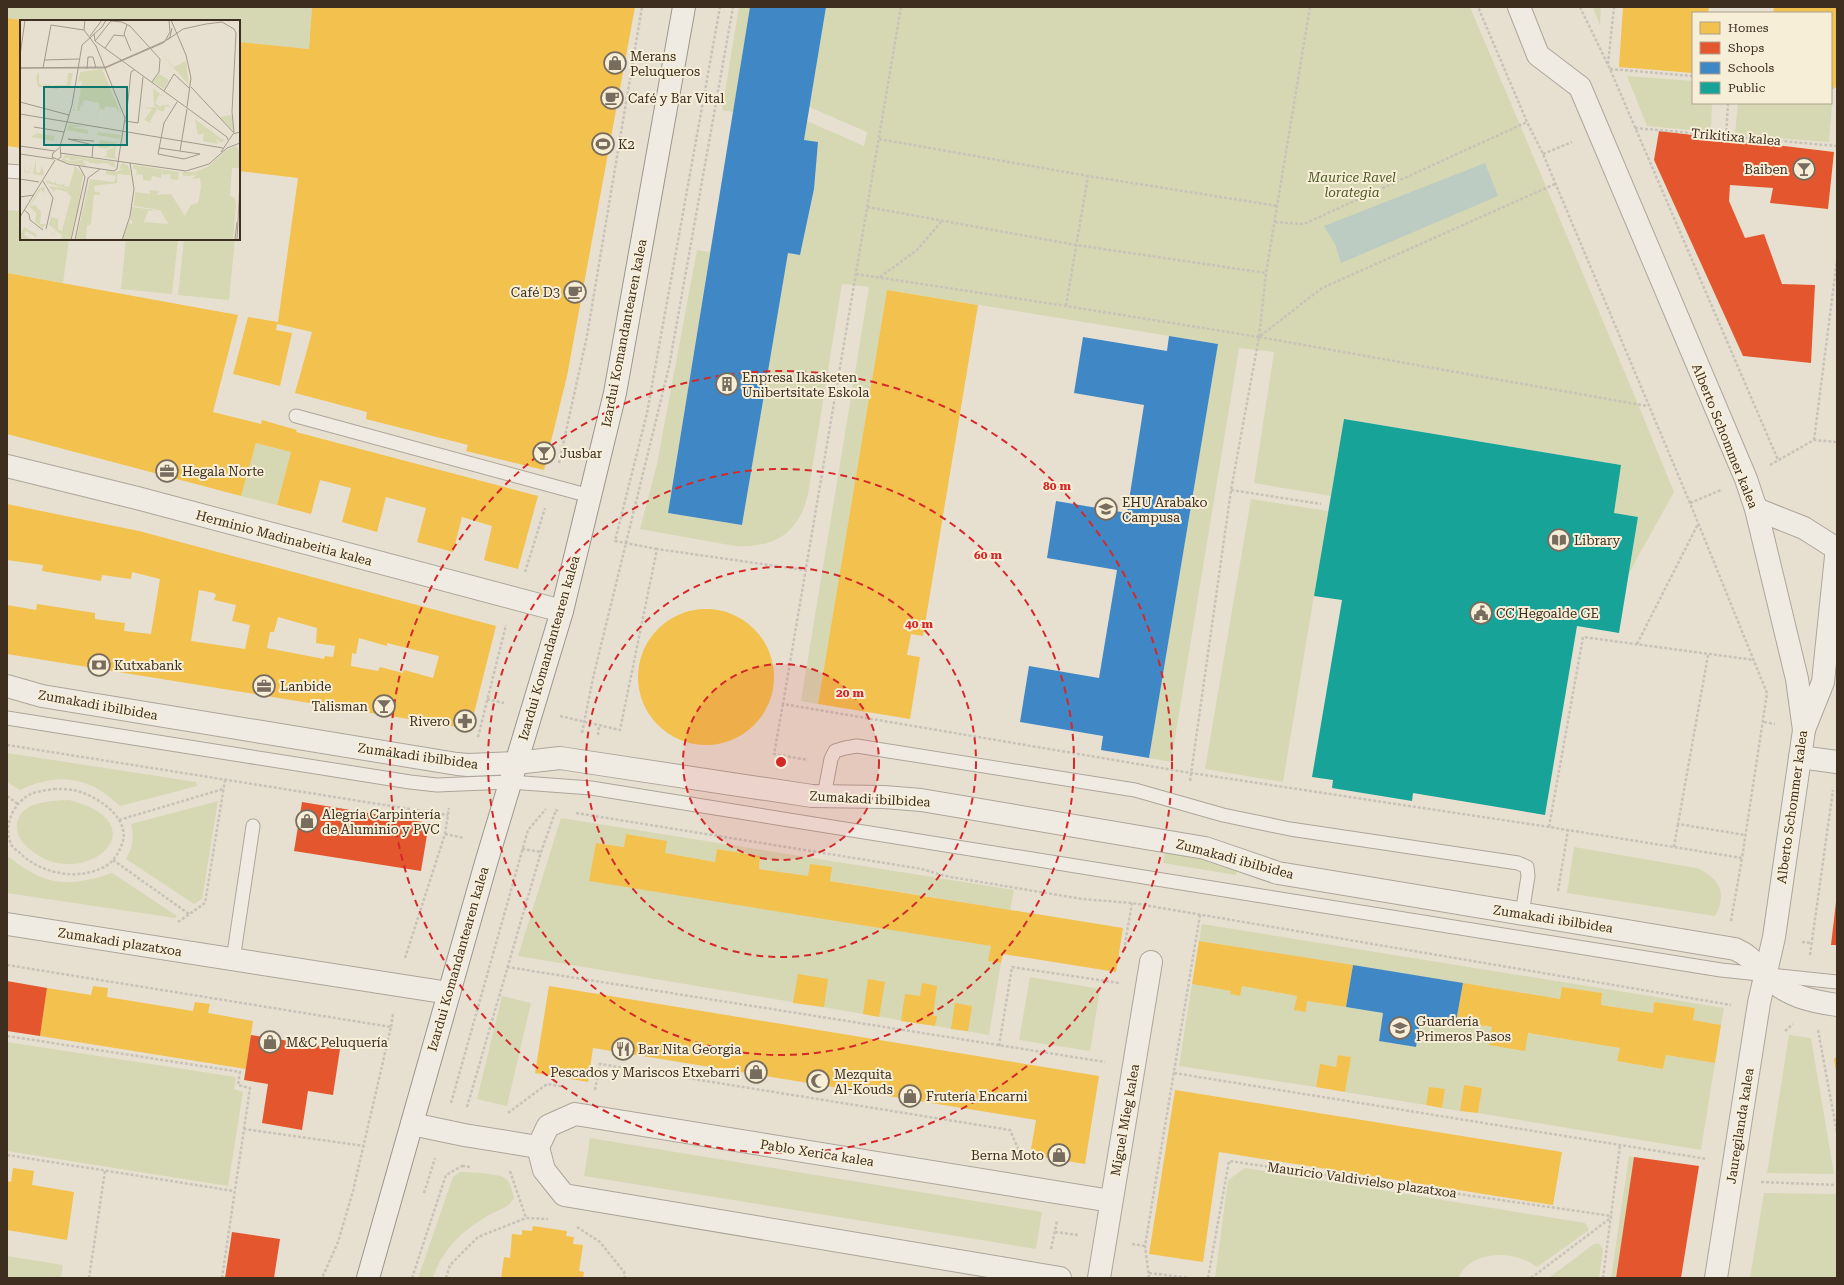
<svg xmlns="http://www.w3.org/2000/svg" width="1844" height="1285" font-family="'Roboto Serif',serif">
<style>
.green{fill:#d6d7b3}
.water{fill:#bcccc2}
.homes{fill:#f2c14e;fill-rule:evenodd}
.shops{fill:#e4572e}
.schools{fill:#3f88c5}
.public{fill:#17a398}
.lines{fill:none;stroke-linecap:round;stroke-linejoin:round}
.service-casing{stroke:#ada599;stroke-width:15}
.minor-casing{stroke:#ada599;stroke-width:24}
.tertiary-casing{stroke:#ada599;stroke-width:24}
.secondary-casing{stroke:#9c958a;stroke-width:24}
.path{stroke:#c8c2b9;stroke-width:2.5;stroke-dasharray:3 2;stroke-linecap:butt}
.service{stroke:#efebe3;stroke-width:13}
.minor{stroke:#efebe3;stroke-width:22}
.tertiary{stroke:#efebe3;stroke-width:22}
.secondary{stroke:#efebe3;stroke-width:22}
.ring{fill:none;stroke:#d62828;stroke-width:2;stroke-dasharray:7 5}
.labels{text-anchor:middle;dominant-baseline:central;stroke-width:4;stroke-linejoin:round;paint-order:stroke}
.poi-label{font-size:13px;fill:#3d2e20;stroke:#f7eed8;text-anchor:start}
.street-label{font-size:13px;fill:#3d2e20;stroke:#f7eed8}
.park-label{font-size:13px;font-style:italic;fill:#4d5a26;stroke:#f7eed8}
.inset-road{fill:none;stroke:#a3998a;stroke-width:1}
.view{fill:#0f766e;fill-opacity:0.15;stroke:#0f766e;stroke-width:2}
.inset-edge{fill:none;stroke:#3d2e20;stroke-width:2}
.centre{fill:#d62828;stroke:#f7eed8;stroke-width:2}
.ring-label{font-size:12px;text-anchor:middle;font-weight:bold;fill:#d62828;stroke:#f7eed8;stroke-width:4;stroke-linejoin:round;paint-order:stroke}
</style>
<rect width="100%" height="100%" fill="#e7e0d1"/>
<g class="green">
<path d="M7 7H312L309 49 239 42V21H33L7 18Z"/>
<path d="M739 7H750L733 112 722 110Z"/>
<path d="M826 7H1470L1633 392 1674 492 1629 573 1638 517 1614 513 1621 465 1344 419 1331 496 1254 483 1274 352 1239 348 1171 762 1149 758 1218 344 887 290 818 704 801 701 869 287 842 284 808 494C799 534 774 548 735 546L640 529 657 464 697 250 710 252 668 513 742 525 788 253 800 255 814 189 804 140 807 121 864 146 867 132 809 107Z"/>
<path d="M1593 7H1601L1600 26Z"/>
<path d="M1627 76 1693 81V103H1712L1711 132 1647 126Z"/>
<path d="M1831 91H1833L1829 142 1735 135 1738 103H1831Z"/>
<path d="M7 210 21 211V239H69L63 283 7 273Z"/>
<path d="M126 239H178L172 294 121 289Z"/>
<path d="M184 239H235L229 300 178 295Z"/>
<path d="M256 443 291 452 277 505 241 496Z"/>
<path d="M1251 499 1328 511 1283 782 1205 769Z"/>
<path d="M7 753 196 782 197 786 120 806C89 776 59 772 20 790L7 782Z"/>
<path d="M69 800C165 824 81 897 27 847 20 841 16 832 17 823 21 801 51 801 69 800Z"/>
<path d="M218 801 202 899 194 904 126 859C133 847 134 837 131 824Z"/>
<path d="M561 818 1014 890 1010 910 759 869 760 856 718 849 715 862 665 853 666 841 626 834 624 847 596 843 590 880 991 946 989 961 1001 963 989 1035 518 956Z"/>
<path d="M1574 847 1696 868C1719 877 1728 894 1715 916L1567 893Z"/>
<path d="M1165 848 1182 852 1237 870 1236 875 1163 863Z"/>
<path d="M9 857C45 886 68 888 112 873L177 916 175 918 7 893V858Z"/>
<path d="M1202 924 1724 1008 1721 1025 1693 1020 1695 1008 1654 1002 1653 1013 1601 1005 1602 993 1562 987 1560 999 1199 941Z"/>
<path d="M1030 977 1100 989 1090 1051 1019 1040Z"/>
<path d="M1192 984 1231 991 1230 994 1240 996 1242 986 1297 996 1295 1010 1306 1012 1307 1001 1383 1013 1379 1041 1416 1047 1421 1016 1620 1048 1617 1061 1663 1069 1666 1055 1715 1063 1701 1150 1478 1113 1482 1088 1464 1085 1460 1111 1442 1108 1445 1090 1429 1087 1426 1105 1345 1092 1351 1057 1339 1055 1336 1067 1320 1065 1316 1087 1179 1066Z"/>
<path d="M502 996 531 1003 507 1106 477 1099Z"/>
<path d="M1789 1035 1811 1038 1834 1174 1767 1173Z"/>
<path d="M7 1042 236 1077 234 1089 243 1092 228 1186 7 1151Z"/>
<path d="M590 1138 1042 1212 1036 1249 584 1176Z"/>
<path d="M1629 1156 1634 1157 1616 1278H1611Z"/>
<path d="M1245 1168 1585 1223 1589 1230 1537 1267C1515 1250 1472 1249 1458 1278H1215L1228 1180Z"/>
<path d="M460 1172C470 1172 496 1173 505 1178 511 1182 512 1191 514 1198 507 1209 500 1209 489 1215 464 1229 442 1249 433 1278H418L453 1177Z"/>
<path d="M1764 1193 1837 1194V1278H1750Z"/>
<path d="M1594 1244H1600L1603 1250 1599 1278H1549Z"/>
<path d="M7 1256 63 1265 61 1278H7Z"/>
</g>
<path class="water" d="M1485 163 1498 196 1341 263 1335 244 1324 226Z"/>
<g class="homes">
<path d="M312 7H635L567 376 544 470 466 451 468 445 366 419 367 412 295 393 312 332 277 324 276 330 292 333 280 386 233 374 248 317 278 322 298 178 239 171V42L309 49Z"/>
<path d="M1623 7H1709L1708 13H1693V73L1619 67Z"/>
<path d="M1774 7H1837V88L1831 87V13H1773Z"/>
<path d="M7 18 21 20V148L7 146Z"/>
<path d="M7 273 238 315 213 412 261 424 262 420 297 430 296 432 538 496 518 569 484 560 492 526 462 517 453 552 417 542 426 508 386 497 377 532 342 522 351 488 320 480 311 514 277 505 291 452 256 443 241 496 7 434Z"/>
<path d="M887 290 978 305 923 636 911 634 907 655 920 657 910 719 818 704Z"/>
<path d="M7 504 139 531 496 626 470 729 7 654V605L36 610 37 604 95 613V619L125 623 124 631 151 634 160 579 132 572 131 579 102 575 101 581 42 571 43 565 7 560ZM199 590 214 593 216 595 214 600 236 605 232 621 250 625 245 649 191 641ZM278 617 317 628 316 643 335 646 333 657 325 656 324 659 267 648 270 632H274ZM359 638 387 646V643L439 656 433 678 404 670 403 673 380 667 378 671 351 666 352 653 356 654Z"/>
<circle cx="706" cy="677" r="68"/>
<path d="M626 834 667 841 665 853 715 862 717 849 760 856 759 869 808 876 810 864 832 867 830 881 1123 928 1116 972 1003 954 1001 963 988 961 991 946 589 881 596 843 624 847Z"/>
<path d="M1199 941 1353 965 1346 1007 1307 1001 1306 1012 1294 1010 1297 996 1242 986 1240 996 1230 994 1231 991 1192 984Z"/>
<path d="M798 974 828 979 824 1007 793 1003Z"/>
<path d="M868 979 885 982 879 1017 863 1014Z"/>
<path d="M922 983 937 986 933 1016H937L935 1026 901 1021 905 994 920 996Z"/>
<path d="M1463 983 1560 999 1562 987 1602 993 1601 1005 1653 1013 1654 1002 1695 1008 1693 1020 1721 1025 1715 1063 1666 1055 1663 1069 1617 1061 1620 1048 1528 1033 1525 1051 1489 1045 1492 1027 1456 1022Z"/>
<path d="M93 986 108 988 107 997 193 1011 195 1002 210 1004 208 1013 253 1021 246 1069 40 1036 47 988 91 995Z"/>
<path d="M549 986 1099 1076 1085 1164 1030 1155 1036 1120 962 1108 593 1048 588 1082 535 1073Z"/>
<path d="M955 1003 972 1006 968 1031 951 1029Z"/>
<path d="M1338 1055 1351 1057 1345 1092 1316 1087 1320 1064 1336 1067Z"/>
<path d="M1837 1056V1071H1836L1834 1059Z"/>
<path d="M1464 1085 1482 1088 1478 1113 1460 1111Z"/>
<path d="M1429 1087 1445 1089 1442 1108 1426 1105Z"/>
<path d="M1175 1090 1562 1152 1553 1205 1219 1152 1203 1262 1149 1254Z"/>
<path d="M13 1168 34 1171 32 1185 74 1192 67 1240 7 1230V1181L11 1182Z"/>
<path d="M533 1226 567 1231 566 1236 574 1237 573 1244 583 1245 579 1271 584 1272 583 1278H501L504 1257 510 1258 512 1234 522 1235V1230L532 1231Z"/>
</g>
<g class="shops">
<path d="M1659 131 1834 152 1828 209 1770 203 1773 188 1730 185 1729 201 1745 238 1764 234 1782 284 1815 285 1811 363 1743 356 1654 160Z"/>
<path d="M302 802 429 823 421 871 294 851Z"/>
<path d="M1836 902H1837V945H1831Z"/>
<path d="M7 981 47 988 40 1036 7 1031Z"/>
<path d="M251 1035 340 1049 333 1095 308 1091 302 1130 262 1123 268 1084 244 1080Z"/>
<path d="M1634 1157 1699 1166 1681 1278H1616Z"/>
<path d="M232 1232 280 1239 274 1278H225Z"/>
</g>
<g class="schools">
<path d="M750 7H826L804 140 818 142 814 189 800 255 788 253 742 525 668 513Z"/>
<path d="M1169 336 1218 344 1149 758 1101 750 1103 736 1020 722 1029 666 1099 678 1117 570 1047 558 1056 501 1127 513 1144 405 1074 393 1083 337 1167 351Z"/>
<path d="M1353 965 1463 983 1456 1022 1421 1016 1416 1047 1379 1041 1383 1013 1346 1007Z"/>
</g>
<path class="public" d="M1344 419 1621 465 1614 513 1638 517 1619 633 1577 626 1545 815 1413 793 1412 801 1332 788 1333 780 1312 777 1342 600 1314 596Z"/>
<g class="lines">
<g class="service-casing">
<g id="service">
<path d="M7 171 21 172"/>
<path d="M296 416 590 496"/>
<path d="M7 718 410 782 437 785 510 782 591 788 1721 970 1837 982"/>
<path d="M824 796 831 759 835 751 845 748 857 746 1135 790 1223 815 1290 829 1518 863 1527 867 1528 876 1522 914"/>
<path d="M233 960 253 826"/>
</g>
</g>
<g class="minor-casing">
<g id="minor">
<path d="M1519 7 1538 55 1580 87 1746 479 1756 509 1797 679 1804 730 1774 937 1759 1003 1716 1278"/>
<path d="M7 466 137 498 562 611"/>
<path d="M1756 509 1804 528 1837 549"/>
<path d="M1805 727 1823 682 1837 547"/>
<path d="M1800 757 1837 762"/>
<path d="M516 763 560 758 812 796 884 797 921 800 1205 848 1278 873 1735 949C1751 956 1755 964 1766 975 1786 996 1810 1001 1837 1005"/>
<path d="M7 924 449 993"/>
<path d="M412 1124 464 1135 538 1147"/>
<path d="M1060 1278 564 1195 544 1170 538 1147 548 1126 575 1114 1111 1201"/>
<path d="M1099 1278 1151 962"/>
</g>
</g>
<g class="tertiary-casing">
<path id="tertiary" d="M7 686 42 696 457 764 468 765 516 763"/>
</g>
<g class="secondary-casing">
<path id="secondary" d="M368 1278 486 863 562 611 590 496 615 393 684 7"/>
</g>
<g class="path">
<path d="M901 7 783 704 1191 773 1549 827 1742 858 1767 693 1690 503 1543 154 1527 122 1478 7"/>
<path d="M1580 7 1610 69 1778 460"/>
<path d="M1608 64 1614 7"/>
<path d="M1610 69 1693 76"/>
<path d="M1831 88H1837"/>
<path d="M1635 128 1837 146"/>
<path d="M1726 136 1728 103"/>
<path d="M879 139 1088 176 1278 206"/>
<path d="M1543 154 1572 142"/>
<path d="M1555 184 1322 288 1259 337 1647 406"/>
<path d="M867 207 1076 245 1266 273"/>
<path d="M1275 222 1304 224 1527 122"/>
<path d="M856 274 1066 306 1259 337"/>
<path d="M880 277 917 250 941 222"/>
<path d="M1066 306 1088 176"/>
<path d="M1814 440 1837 260"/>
<path d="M559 463 587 336 642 7"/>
<path d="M1770 465 1814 440 1837 442"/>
<path d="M1231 490 1321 504"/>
<path d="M1690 503 1721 490"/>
<path d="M657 549 615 541 647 413 720 7"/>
<path d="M525 572 545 508"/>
<path d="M1637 644 1698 524"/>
<path d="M1708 655 1678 824 1745 835"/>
<path d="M487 699 504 703"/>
<path d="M783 704 774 754 808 760"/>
<path d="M560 716 620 730 657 549 804 570"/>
<path d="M1764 722 1775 724"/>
<path d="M582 733 593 678 669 367 733 7"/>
<path d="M598 735 599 726"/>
<path d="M478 737 506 625"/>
<path d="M7 745 448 815"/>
<path d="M1190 781 1231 490 1259 337 1266 273 1310 7"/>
<path d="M54 789C60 789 67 789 73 790 95 794 132 818 122 844 119 852 115 859 109 864 82 882 41 875 19 852 16 850 12 847 11 844 2 825 15 800 33 793 40 791 48 790 54 789Z"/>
<path d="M7 796 18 804"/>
<path d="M576 813 922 869 945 876 1082 899 1132 903 1731 1005"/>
<path d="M119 820 223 789"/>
<path d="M1549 827 1583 637 1754 660"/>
<path d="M445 834 464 838"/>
<path d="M1674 847 1678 824"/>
<path d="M522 849 541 852"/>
<path d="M113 860 189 914"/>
<path d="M1558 891 1568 830"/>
<path d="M1731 921 1742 858"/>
<path d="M178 922 205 903 225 780"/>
<path d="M1802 942 1811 943"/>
<path d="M1124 950 1132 903"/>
<path d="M1810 955 1833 790"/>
<path d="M405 958 445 834 449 808"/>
<path d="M7 965 391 1027 353 1191 338 1242 322 1278"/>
<path d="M507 967 1105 1062"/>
<path d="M391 1027 393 1014"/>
<path d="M1818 1030 1837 1133"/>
<path d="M1785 1031 1793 1024"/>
<path d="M7 1036 240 1072 238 1085 250 1088 244 1129"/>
<path d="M999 1046 1012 967 1119 983"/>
<path d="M1174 1073 1707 1159"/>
<path d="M595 1090 600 1064 1010 1130 1022 1158"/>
<path d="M451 1103 528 830 546 809"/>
<path d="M467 1107 541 852 556 810 558 811"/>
<path d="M508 1113 547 1084 565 1087"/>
<path d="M7 1155 234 1191"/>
<path d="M462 1166 471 1167"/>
<path d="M510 1171 526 1218 548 1219"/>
<path d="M1761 1182 1837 1185"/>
<path d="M424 1193 435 1158"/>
<path d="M577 1227 600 1242 624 1272 625 1278"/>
<path d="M1055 1232 1078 1235"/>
<path d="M1132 1244 1145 1246"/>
<path d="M1051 1249 1057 1221"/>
<path d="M1149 1273 1189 1278"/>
<path d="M89 1278 105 1171"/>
<path d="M222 1278 244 1129 364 1146"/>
<path d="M412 1278 446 1175 462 1166 461 1163"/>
<path d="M446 1278 450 1265 478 1237 526 1218"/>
<path d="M1149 1278 1145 1246 1200 915"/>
<path d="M1208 1278 1229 1161 1612 1216"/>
<path d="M1531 1278 1612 1217"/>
<path d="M1603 1278 1620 1145"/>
</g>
<use href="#service" class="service"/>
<use href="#minor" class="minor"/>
<use href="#tertiary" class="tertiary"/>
<use href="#secondary" class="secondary"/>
</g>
<circle cx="781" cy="762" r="98" fill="#d62828" fill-opacity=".12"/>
<g class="ring">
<circle cx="781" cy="762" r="98"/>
<circle cx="781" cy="762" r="195"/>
<circle cx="781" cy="762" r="293"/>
<circle cx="781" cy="762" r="391"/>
</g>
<defs>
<g id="shop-ring" transform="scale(1.15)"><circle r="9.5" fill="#f7eed8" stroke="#786c5e" stroke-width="1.5"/><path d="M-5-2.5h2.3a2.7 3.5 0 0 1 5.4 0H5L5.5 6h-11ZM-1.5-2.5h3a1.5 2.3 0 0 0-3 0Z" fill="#786c5e"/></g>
<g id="cafe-ring" transform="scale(1.15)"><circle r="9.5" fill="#f7eed8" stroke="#786c5e" stroke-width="1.5"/><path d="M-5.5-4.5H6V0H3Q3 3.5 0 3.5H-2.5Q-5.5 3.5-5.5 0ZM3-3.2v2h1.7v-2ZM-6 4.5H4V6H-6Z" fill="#786c5e"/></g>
<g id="stadium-ring" transform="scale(1.15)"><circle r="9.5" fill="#f7eed8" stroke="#786c5e" stroke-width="1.5"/><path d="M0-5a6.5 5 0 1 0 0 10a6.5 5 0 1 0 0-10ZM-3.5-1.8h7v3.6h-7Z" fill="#786c5e"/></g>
<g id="bar-ring" transform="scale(1.15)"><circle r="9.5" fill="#f7eed8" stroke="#786c5e" stroke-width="1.5"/><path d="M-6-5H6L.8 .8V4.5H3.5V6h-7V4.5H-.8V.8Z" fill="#786c5e"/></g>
<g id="building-ring" transform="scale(1.15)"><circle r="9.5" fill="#f7eed8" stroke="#786c5e" stroke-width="1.5"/><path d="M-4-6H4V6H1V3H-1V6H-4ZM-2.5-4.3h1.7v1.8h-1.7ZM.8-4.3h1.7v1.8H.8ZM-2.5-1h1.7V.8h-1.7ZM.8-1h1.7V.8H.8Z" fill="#786c5e"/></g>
<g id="office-ring" transform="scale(1.15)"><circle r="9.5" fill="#f7eed8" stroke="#786c5e" stroke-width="1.5"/><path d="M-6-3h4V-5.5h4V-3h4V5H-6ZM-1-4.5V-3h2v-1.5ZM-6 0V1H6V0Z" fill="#786c5e"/></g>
<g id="university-ring" transform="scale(1.15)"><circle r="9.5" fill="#f7eed8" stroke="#786c5e" stroke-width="1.5"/><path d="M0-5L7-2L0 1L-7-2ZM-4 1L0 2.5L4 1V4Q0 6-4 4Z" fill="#786c5e"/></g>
<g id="library-ring" transform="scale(1.15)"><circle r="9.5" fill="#f7eed8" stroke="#786c5e" stroke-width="1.5"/><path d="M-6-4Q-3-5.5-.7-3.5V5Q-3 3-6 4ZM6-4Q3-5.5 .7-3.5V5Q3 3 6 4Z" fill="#786c5e"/></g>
<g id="civic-ring" transform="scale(1.15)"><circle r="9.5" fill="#f7eed8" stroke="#786c5e" stroke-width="1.5"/><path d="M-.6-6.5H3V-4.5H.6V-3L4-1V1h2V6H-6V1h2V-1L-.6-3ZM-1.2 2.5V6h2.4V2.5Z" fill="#786c5e"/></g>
<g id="bank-ring" transform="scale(1.15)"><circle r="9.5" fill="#f7eed8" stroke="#786c5e" stroke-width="1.5"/><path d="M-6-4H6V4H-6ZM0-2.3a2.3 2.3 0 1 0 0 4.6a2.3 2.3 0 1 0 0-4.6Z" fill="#786c5e"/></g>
<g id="pharmacy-ring" transform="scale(1.15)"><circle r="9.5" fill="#f7eed8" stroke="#786c5e" stroke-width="1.5"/><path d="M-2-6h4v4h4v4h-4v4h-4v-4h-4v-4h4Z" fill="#786c5e"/></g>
<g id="school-ring" transform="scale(1.15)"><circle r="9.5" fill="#f7eed8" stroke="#786c5e" stroke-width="1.5"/><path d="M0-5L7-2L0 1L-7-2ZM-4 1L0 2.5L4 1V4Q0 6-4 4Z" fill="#786c5e"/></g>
<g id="restaurant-ring" transform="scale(1.15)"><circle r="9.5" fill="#f7eed8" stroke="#786c5e" stroke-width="1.5"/><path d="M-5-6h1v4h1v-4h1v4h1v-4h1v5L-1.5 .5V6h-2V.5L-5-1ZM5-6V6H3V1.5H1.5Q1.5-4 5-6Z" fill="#786c5e"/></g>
<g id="mosque-ring" transform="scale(1.15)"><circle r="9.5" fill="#f7eed8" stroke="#786c5e" stroke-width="1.5"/><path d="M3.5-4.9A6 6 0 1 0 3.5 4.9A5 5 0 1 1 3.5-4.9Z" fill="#786c5e"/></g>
</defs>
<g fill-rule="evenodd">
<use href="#shop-ring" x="615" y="63"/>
<use href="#cafe-ring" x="612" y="98"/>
<use href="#stadium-ring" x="603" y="144"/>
<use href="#bar-ring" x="1804" y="169"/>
<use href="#cafe-ring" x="575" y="292"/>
<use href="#building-ring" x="727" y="384"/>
<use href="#bar-ring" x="544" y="453"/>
<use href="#office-ring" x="167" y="471"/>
<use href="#university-ring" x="1106" y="509"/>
<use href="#library-ring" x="1559" y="540"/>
<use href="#civic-ring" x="1481" y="613"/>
<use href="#bank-ring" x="99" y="665"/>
<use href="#office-ring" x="264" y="686"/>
<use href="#bar-ring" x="384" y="706"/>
<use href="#pharmacy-ring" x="465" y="721"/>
<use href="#shop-ring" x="307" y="821"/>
<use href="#school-ring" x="1400" y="1028"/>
<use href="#shop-ring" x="270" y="1042"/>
<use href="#restaurant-ring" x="623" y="1049"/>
<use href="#shop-ring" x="756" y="1072"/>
<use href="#mosque-ring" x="818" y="1081"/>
<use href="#shop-ring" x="910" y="1096"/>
<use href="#shop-ring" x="1059" y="1155"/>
</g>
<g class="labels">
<g class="poi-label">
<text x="630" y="56">Merans<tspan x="630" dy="15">Peluqueros</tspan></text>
<text x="628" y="98">Café y Bar Vital</text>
<text x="618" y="144">K2</text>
<text x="1788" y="169" text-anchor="end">Baiben</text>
<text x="560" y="292" text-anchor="end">Café D3</text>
<text x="742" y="377">Enpresa Ikasketen<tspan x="742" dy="15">Unibertsitate Eskola</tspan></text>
<text x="560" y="453">Jusbar</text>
<text x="182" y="471">Hegala Norte</text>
<text x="1122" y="502">EHU Arabako<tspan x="1122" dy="15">Campusa</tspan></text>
<text x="1574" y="540">Library</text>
<text x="1496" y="613">CC Hegoalde GE</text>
<text x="114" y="665">Kutxabank</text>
<text x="280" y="686">Lanbide</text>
<text x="368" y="706" text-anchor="end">Talisman</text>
<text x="450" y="721" text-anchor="end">Rivero</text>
<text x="322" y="814">Alegría Carpintería<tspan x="322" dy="15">de Aluminio y PVC</tspan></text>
<text x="1416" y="1021">Guardería<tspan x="1416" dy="15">Primeros Pasos</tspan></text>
<text x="286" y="1042">M&amp;C Peluquería</text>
<text x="638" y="1049">Bar Nita Georgia</text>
<text x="740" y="1072" text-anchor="end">Pescados y Mariscos Etxebarri</text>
<text x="834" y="1074">Mezquita<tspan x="834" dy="15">Al-Kouds</tspan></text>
<text x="926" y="1096">Frutería Encarni</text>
<text x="1044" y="1155" text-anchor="end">Berna Moto</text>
</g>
<g class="street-label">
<text transform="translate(1736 137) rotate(5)">Trikitixa kalea</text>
<text transform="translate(624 333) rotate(-79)">Izardui Komandantearen kalea</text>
<text transform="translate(1725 436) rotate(68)">Alberto Schommer kalea</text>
<text transform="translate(284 538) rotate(15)">Herminio Madinabeitia kalea</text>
<text transform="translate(549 648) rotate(-74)">Izardui Komandantearen kalea</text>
<text transform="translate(98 705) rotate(10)">Zumakadi ibilbidea</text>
<text transform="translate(418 756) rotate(8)">Zumakadi ibilbidea</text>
<text transform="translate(870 799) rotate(3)">Zumakadi ibilbidea</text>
<text transform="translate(1792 807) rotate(-82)">Alberto Schommer kalea</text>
<text transform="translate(1235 859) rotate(15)">Zumakadi ibilbidea</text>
<text transform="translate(1553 919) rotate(9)">Zumakadi ibilbidea</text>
<text transform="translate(120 942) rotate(9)">Zumakadi plazatxoa</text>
<text transform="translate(458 959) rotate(-74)">Izardui Komandantearen kalea</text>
<text transform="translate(1125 1120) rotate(-80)">Miguel Mieg kalea</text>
<text transform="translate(1740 1126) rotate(-81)">Jauregilanda kalea</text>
<text transform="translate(817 1153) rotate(9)">Pablo Xerica kalea</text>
<text transform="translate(1362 1180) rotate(8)">Mauricio Valdivielso plazatxoa</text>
</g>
<g class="park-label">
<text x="1352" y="177">Maurice Ravel<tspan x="1352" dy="15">lorategia</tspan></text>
</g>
</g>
<g transform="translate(20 20)">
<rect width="220" height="220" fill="#e7e0d1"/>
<path d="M136 28 154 47 166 41 169 65ZM82 49 99 89 97 93V88L85 86 84 90 80 89V83L76 101 79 83 64 80 60 99 63 80 59 91H53L55 78 54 90 57 91 60 73H63L60 72 62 61H59L56 72 60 52ZM19 52V64L25 67H28L22 64 33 65 28 66 30 67 36 65H47L48 53H53L50 67 38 66V69L18 67 16 57ZM139 54 149 60 144 69 133 62ZM133 69 143 76 139 75 135 83 140 87 143 84V87L145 85H148L151 88 146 86 143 92 137 89 130 101 132 103 124 100 132 89 122 88 134 87 142 89 134 86ZM211 95 214 107 212 110 200 97ZM175 99 200 118 205 120 201 123 196 119 198 124 183 121 184 113 178 115ZM49 104 69 107H50L68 110V114L47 110ZM78 112 101 115 100 119 77 115ZM17 113 34 116V121L11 117ZM97 119 95 136 97 139 84 137 87 135V130L93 128ZM80 120 95 122V123L86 129 78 127ZM216 126 220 134 219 148H212L210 176 215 178 216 185 213 220H102L109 201 110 205 113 202 110 200 112 187 134 190 140 187 134 189 114 186 115 172 130 174V170L139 171 138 174 135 175 151 174 165 196 171 185 178 183 181 167 180 158 172 159 176 155 167 156 166 154 164 157 162 152H175L189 146 206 130ZM128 191 140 190 149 204 124 202ZM45 135 67 138V141L60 139 50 140 49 137 44 139 49 141 62 140 67 142 63 141 66 146 41 141ZM16 138V152L20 153 22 145 24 155H19L4 152 6 143 5 151 9 152 11 144 10 153 13 154ZM68 138 94 142 96 148 86 143 74 144 73 141 72 144 67 141ZM102 143 108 145 111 155 97 154V163L74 166 75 172H80V175H74L71 204 67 206 66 220H56L70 159 94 162 96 156 86 154V151L96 152 103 149H99ZM114 145 159 152 158 160 150 159 151 154 143 155 142 152 141 158 132 156 131 161 123 160V155L117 154 115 160 117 150 113 148ZM55 146 63 155 58 187 50 220H41L42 215 36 211 33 215 30 213 33 214 36 210 29 205 31 197 38 199V209L42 211 51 177 47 172 36 169 34 172 29 166 49 169 27 163 26 160 34 163 36 161V164L42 165 45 163 44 166 49 167ZM25 167 23 174 21 169 10 186 15 185 21 192 20 204H26L23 208 15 202 16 193 9 186 20 168ZM4 207 17 215 16 217 6 211 4 215 13 220 0 219V216L5 219 0 216Z" fill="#d6d7b3" fill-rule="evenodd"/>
<path class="inset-road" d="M65 0 64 10 76 26 105 98 98 142M151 0 166 35 171 58 167 87M107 5 104 14 111 31M74 14 75 21 207 117 208 120M70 16 82 0M147 20 163 9 186 4 202 2 214 9 216 13 212 92 214 112M75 21 91 1 102 2 110 6 140 39 139 52 132 62M85 28 94 15 104 16M0 36 5 0M24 40 59 39M0 48H85L143 23 150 17 152 8M0 48 86 47 145 21 150 12 149 0M23 48 31 5 64 10M67 49 68 37H73L76 48M171 67 214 113M144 71 154 54 169 68M0 82 49 95M157 82 144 103 138 134 164 139 180 134M0 94 203 128M106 99 111 52 114 50M105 101 118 103 123 57M14 107 44 112M73 125 48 119 74 121M0 126 35 131M39 128 33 133 32 137 48 144 94 151 97 149 98 142M139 128 180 134M207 128 220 123M160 131 167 89M201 132 213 114 220 112M40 133 166 151 189 144 207 128M0 134 34 139M72 138 73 125M37 140 41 137 40 126 52 85 62 25 82 7 86 0M0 159 19 162M23 161 33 178 26 209M0 177 14 175M4 190 9 194 10 200 23 210M0 197 35 140M51 220 65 157 59 146M55 220 68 158 80 149M102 220 110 196 114 169 110 143M215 220 217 202M217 220 220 162"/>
<path class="view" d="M24 67H107V125H24Z"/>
<rect width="220" height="220" class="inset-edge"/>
</g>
<circle cx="781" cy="762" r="6" class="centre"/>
<g class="ring-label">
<text x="1057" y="490">80 m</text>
<text x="988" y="559">60 m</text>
<text x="919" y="628">40 m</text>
<text x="850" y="697">20 m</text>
</g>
<rect width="1844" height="1285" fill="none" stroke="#3d2e20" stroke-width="16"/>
<rect x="1692" y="12" width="140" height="92" fill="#f7eed8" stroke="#ada18e"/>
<rect x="1700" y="22" width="20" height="12" fill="#f2c14e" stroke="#ada18e"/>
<text x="1728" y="32" font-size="12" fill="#3d2e20">Homes</text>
<rect x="1700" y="42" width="20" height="12" fill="#e4572e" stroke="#ada18e"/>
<text x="1728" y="52" font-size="12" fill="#3d2e20">Shops</text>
<rect x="1700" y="62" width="20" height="12" fill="#3f88c5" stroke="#ada18e"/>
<text x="1728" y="72" font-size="12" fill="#3d2e20">Schools</text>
<rect x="1700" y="82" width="20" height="12" fill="#17a398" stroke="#ada18e"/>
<text x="1728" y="92" font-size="12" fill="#3d2e20">Public</text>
</svg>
